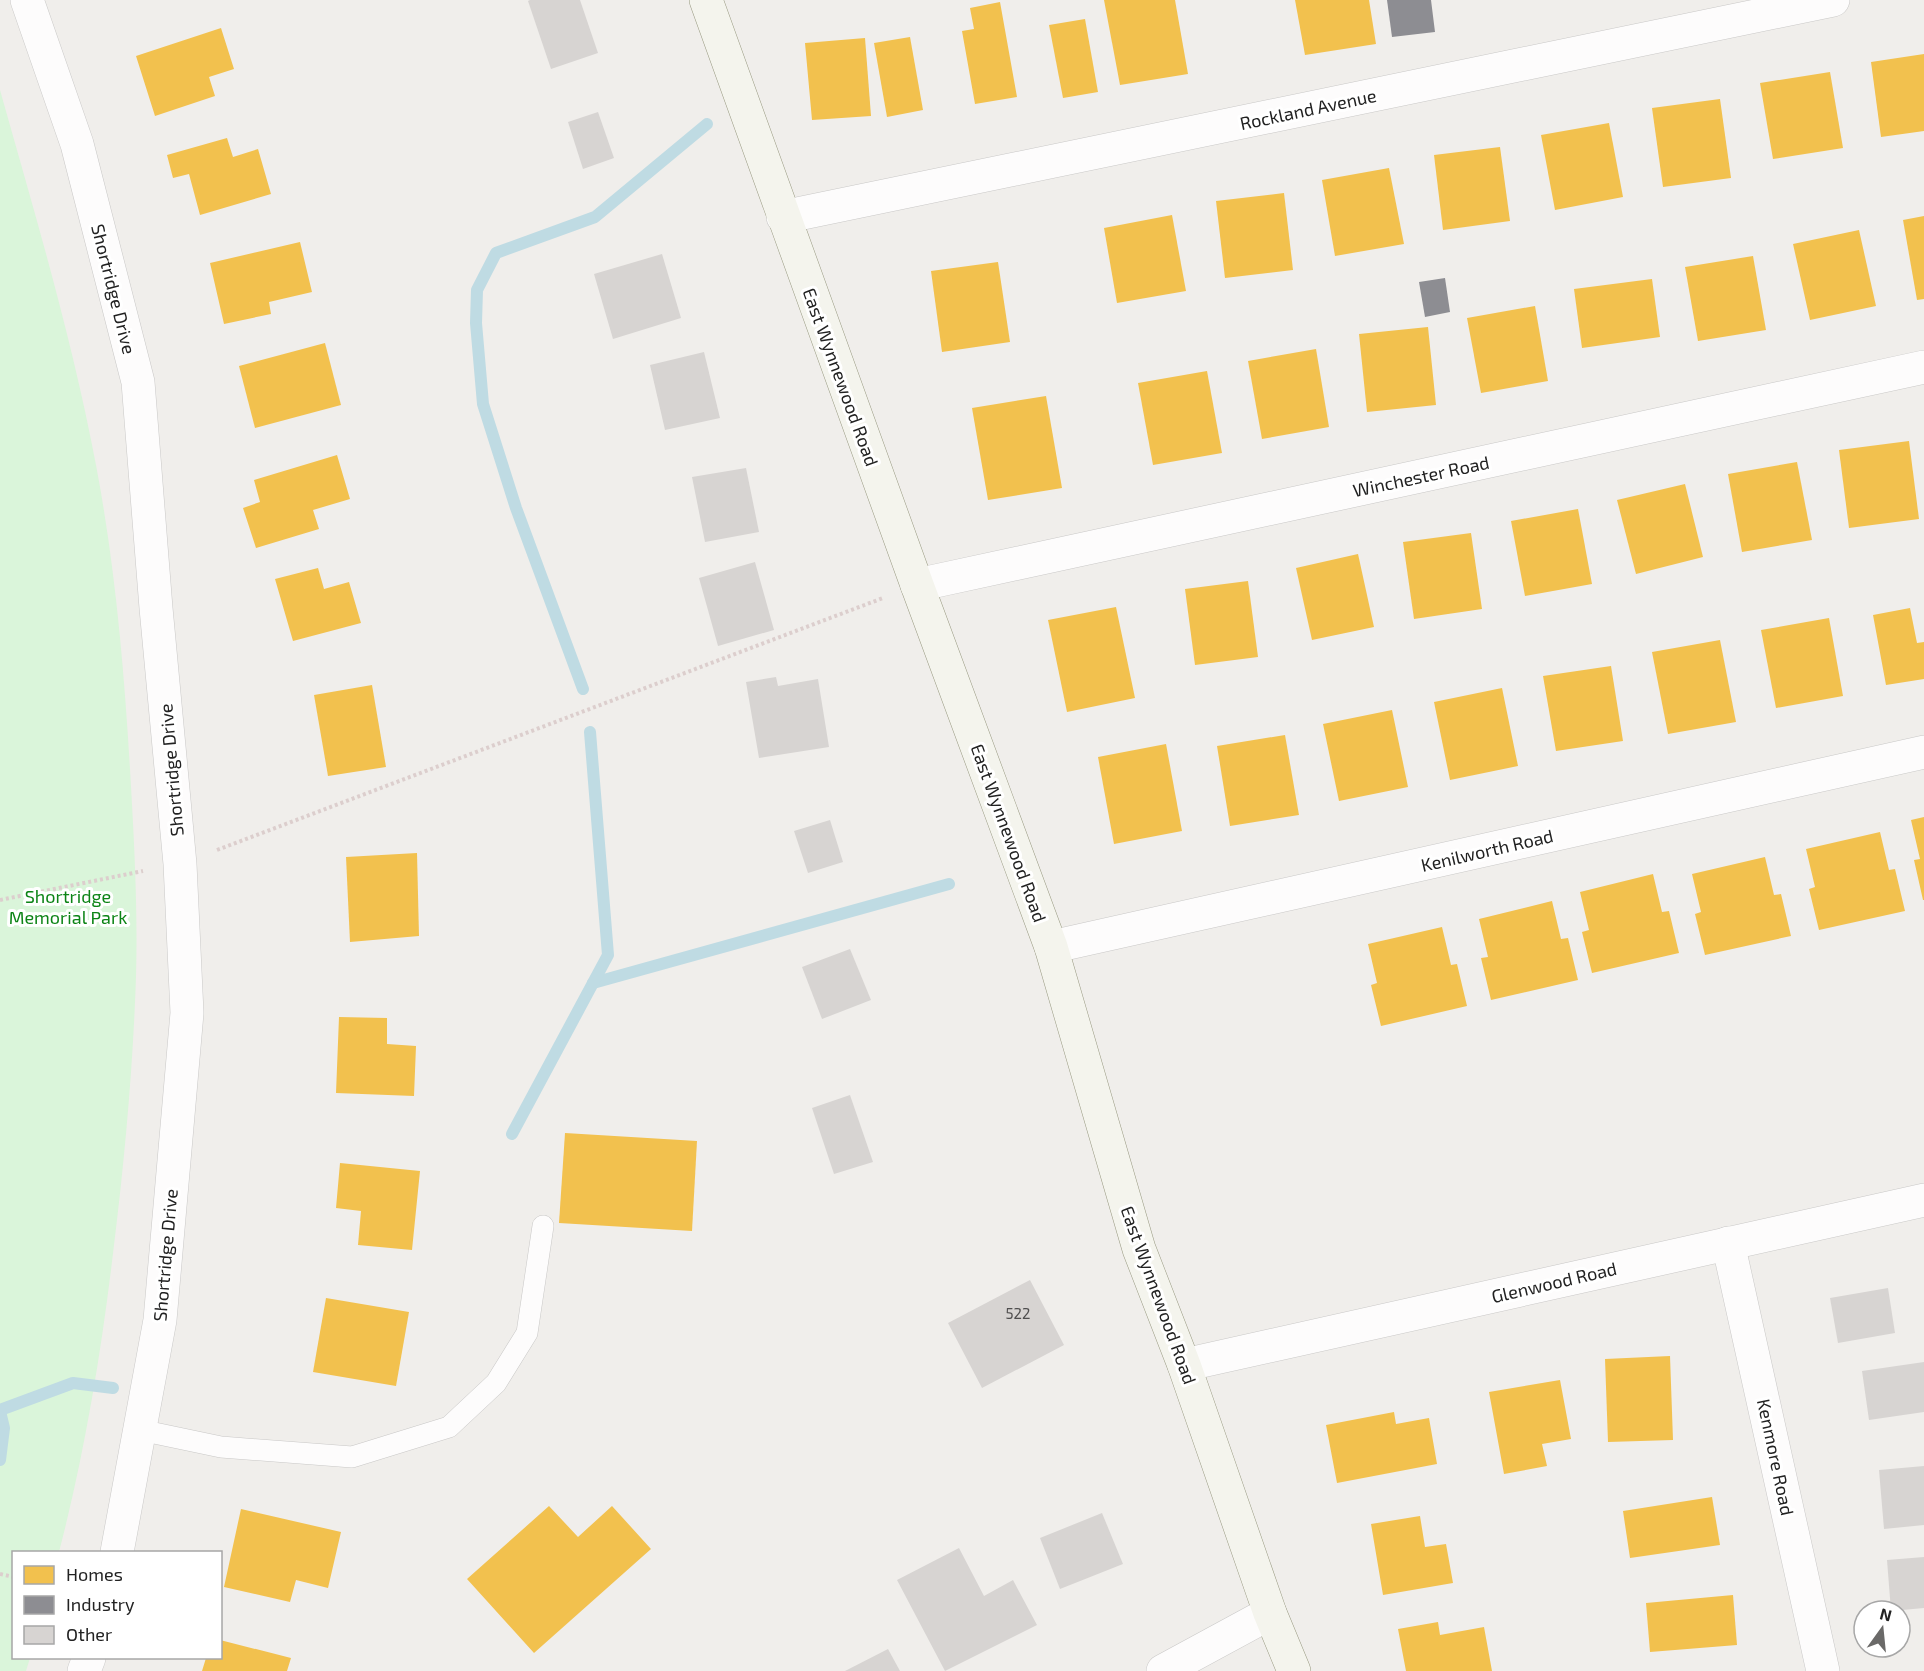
<svg xmlns="http://www.w3.org/2000/svg" width="1924" height="1671" font-family="'Exo 2',sans-serif">
<style>
.park{fill:#daf5da}
.homes{fill:#f2c14e}
.industry{fill:#8d8d92}
.lines{fill:none;stroke-linecap:round;stroke-linejoin:round}
.stream{stroke:#bfdbe3;stroke-width:12}
.building{fill:#d7d4d2}
.lane-casing{stroke:#c9c8c7;stroke-width:22}
.street-casing{stroke:#c9c8c7;stroke-width:34}
.secondary-casing{stroke:#999a82;stroke-width:34}
.path{stroke:#dccecd;stroke-width:4;stroke-dasharray:3 3;stroke-linecap:butt}
.lane{stroke:#fdfcfc;stroke-width:21}
.street{stroke:#fdfcfc;stroke-width:33}
.secondary{stroke:#f4f4ed;stroke-width:33}
.labels{text-anchor:middle;dominant-baseline:central;stroke-width:6;stroke-linejoin:round;paint-order:stroke}
.number-label{font-size:15px;fill:#4f4e4e}
.street-label{font-size:18px;fill:#222;stroke:#fff}
.park-label{font-size:18px;fill:#0c8416;stroke:#fff}
</style>
<rect width="100%" height="100%" fill="#f0eeeb"/>
<path class="park" d="M0 90C35 214 72 338 96 465 115 565 124 667 130 769 134 838 138 908 136 977 133 1067 125 1156 114 1245 102 1348 85 1452 59 1552H14V1658H30L26 1671H0Z"/>
<g class="homes">
<path d="M1104 0H1175L1188 74 1120 85Z"/>
<path d="M1295 0H1369L1376 44 1305 55Z"/>
<path d="M1000 2 1017 97 975 104 962 31 974 29 970 8Z"/>
<path d="M1085 19 1098 92 1063 98 1049 25Z"/>
<path d="M221 28 234 69 209 77 215 96 155 116 136 56Z"/>
<path d="M910 37 923 110 887 117 874 43Z"/>
<path d="M865 38 871 116 812 120 805 43Z"/>
<path d="M1924 54V131L1881 137 1871 62Z"/>
<path d="M1830 72 1843 148 1773 159 1760 83Z"/>
<path d="M1720 99 1731 178 1663 187 1652 108Z"/>
<path d="M1609 123 1623 197 1555 210 1541 135Z"/>
<path d="M227 138 233 157 258 149 271 194 200 215 189 174 173 178 167 155Z"/>
<path d="M1500 147 1510 221 1443 230 1434 155Z"/>
<path d="M1389 168 1404 244 1335 256 1322 180Z"/>
<path d="M1284 193 1293 270 1225 278 1216 201Z"/>
<path d="M1172 215 1186 291 1117 303 1104 228Z"/>
<path d="M1924 216V299L1917 300 1903 220Z"/>
<path d="M1859 230 1876 306 1810 320 1793 244Z"/>
<path d="M300 242 312 292 269 302 271 314 224 324 210 263Z"/>
<path d="M1753 256 1766 330 1698 341 1685 267Z"/>
<path d="M998 262 1010 342 942 352 931 271Z"/>
<path d="M1652 279 1660 337 1582 348 1574 289Z"/>
<path d="M1535 306 1548 381 1481 393 1467 318Z"/>
<path d="M1428 327 1436 405 1367 412 1359 334Z"/>
<path d="M325 343 341 405 255 428 239 366Z"/>
<path d="M1316 349 1329 427 1262 439 1248 361Z"/>
<path d="M1207 371 1222 453 1153 465 1138 383Z"/>
<path d="M1046 396 1062 488 988 500 972 408Z"/>
<path d="M1909 441 1919 519 1849 528 1839 450Z"/>
<path d="M337 455 350 499 313 510 319 529 256 548 243 508 260 502 254 480Z"/>
<path d="M1797 462 1812 540 1742 552 1728 474Z"/>
<path d="M1685 484 1703 557 1636 574 1617 500Z"/>
<path d="M1578 509 1592 584 1525 596 1511 521Z"/>
<path d="M1471 533 1482 609 1414 619 1403 542Z"/>
<path d="M1358 554 1374 627 1312 640 1296 568Z"/>
<path d="M318 568 324 589 349 582 361 623 293 641 275 579Z"/>
<path d="M1248 581 1258 657 1195 665 1185 589Z"/>
<path d="M1116 607 1135 698 1067 712 1048 620Z"/>
<path d="M1910 608 1917 643 1924 642V679L1886 685 1873 615Z"/>
<path d="M1829 618 1843 696 1776 708 1761 630Z"/>
<path d="M1720 640 1736 722 1668 734 1652 652Z"/>
<path d="M1611 666 1623 741 1556 751 1543 676Z"/>
<path d="M372 685 386 767 328 776 314 695Z"/>
<path d="M1502 688 1518 766 1450 780 1434 702Z"/>
<path d="M1392 710 1408 787 1339 801 1323 724Z"/>
<path d="M1285 735 1299 815 1230 826 1217 746Z"/>
<path d="M1166 744 1182 831 1114 844 1098 757Z"/>
<path d="M1924 817V900H1923L1914 860 1920 859 1911 820Z"/>
<path d="M1880 832 1889 870 1895 869 1905 911 1819 930 1809 889 1815 887 1806 849Z"/>
<path d="M417 853 419 936 350 942 346 857Z"/>
<path d="M1765 857 1774 895 1781 894 1791 936 1705 955 1695 914 1701 912 1692 874Z"/>
<path d="M1653 874 1662 912 1669 911 1679 953 1592 973 1582 932 1589 930 1580 892Z"/>
<path d="M1552 901 1561 939 1568 938 1578 980 1491 1000 1481 958 1488 957 1479 919Z"/>
<path d="M1442 927 1451 965 1457 964 1467 1006 1381 1026 1371 985 1377 983 1368 944Z"/>
<path d="M339 1017 387 1018V1044L416 1046 414 1096 336 1093Z"/>
<path d="M565 1133 697 1141 692 1231 559 1223Z"/>
<path d="M340 1163 420 1171 412 1250 358 1245 361 1211 336 1208Z"/>
<path d="M326 1298 409 1312 396 1386 313 1372Z"/>
<path d="M1670 1356 1673 1440 1608 1442 1605 1359Z"/>
<path d="M1560 1380 1571 1439 1542 1444 1547 1466 1504 1474 1489 1392Z"/>
<path d="M1394 1412 1396 1424 1429 1418 1437 1464 1337 1483 1326 1425Z"/>
<path d="M1712 1497 1720 1545 1630 1558 1623 1511Z"/>
<path d="M549 1506 578 1537 612 1506 651 1549 534 1653 467 1579Z"/>
<path d="M241 1509 341 1532 328 1588 296 1580 290 1602 224 1587Z"/>
<path d="M1420 1516 1425 1547 1446 1544 1453 1583 1383 1595 1371 1524Z"/>
<path d="M1733 1595 1737 1645 1650 1652 1646 1603Z"/>
<path d="M1438 1622 1440 1635 1484 1627 1492 1671H1406L1398 1629Z"/>
<path d="M220 1640 291 1658 287 1671H202L206 1658H220Z"/>
</g>
<g class="industry">
<path d="M1387 0H1431L1435 32 1392 37Z"/>
<path d="M1445 278 1450 312 1425 317 1419 282Z"/>
</g>
<g class="lines">
<g class="stream">
<path d="M583 689 516 508 483 404 476 323 477 290 496 253 595 217 707 124"/>
<path d="M593 983 949 884"/>
<path d="M512 1134 608 955 590 732"/>
<path d="M0 1410 73 1383 113 1388"/>
<path d="M0 1411 4 1428 0 1460"/>
</g>
</g>
<g class="building">
<path d="M530 0H580L598 53 551 69 528 1Z"/>
<path d="M598 112 614 158 583 169 568 122Z"/>
<path d="M662 254 681 318 613 339 594 274Z"/>
<path d="M704 352 720 418 665 430 650 365Z"/>
<path d="M746 468 759 532 705 542 692 477Z"/>
<path d="M755 562 774 630 718 646 699 578Z"/>
<path d="M776 677 778 686 818 679 829 747 759 758 746 682Z"/>
<path d="M830 820 843 862 808 873 794 831Z"/>
<path d="M850 949 871 1000 822 1019 802 967Z"/>
<path d="M850 1095 873 1162 834 1174 812 1108Z"/>
<path d="M1030 1280 1064 1345 982 1388 948 1323Z"/>
<path d="M1888 1288 1895 1333 1838 1343 1830 1298Z"/>
<path d="M1924 1362V1412L1869 1420 1862 1371Z"/>
<path d="M1924 1466V1525L1884 1529 1879 1470Z"/>
<path d="M1102 1513 1123 1564 1060 1589 1040 1538Z"/>
<path d="M959 1548 984 1596 1013 1580 1037 1625 945 1671 897 1580Z"/>
<path d="M1924 1557V1608L1891 1611 1887 1560Z"/>
<path d="M888 1649 900 1671H845Z"/>
</g>
<g class="lines">
<g class="lane-casing">
<path id="lane" d="M140 1430 221 1447 352 1457 449 1427 496 1383 527 1333 543 1226"/>
</g>
<g class="street-casing">
<g id="street">
<path d="M27 0 77 144 138 382 156 608 180 864 187 1013 160 1320 117 1552"/>
<path d="M783 217 1833 0"/>
<path d="M917 585 1924 367"/>
<path d="M1051 947 1924 752"/>
<path d="M1728 1243 1823 1671"/>
<path d="M1184 1365 1924 1200"/>
<path d="M84 1671 89 1658"/>
<path d="M1163 1671 1270 1613"/>
</g>
</g>
<g class="secondary-casing">
<path id="secondary" d="M706 0 917 585 1051 947 1139 1249 1184 1365 1270 1613 1294 1671"/>
</g>
<g class="path">
<path d="M217 850 883 598"/>
<path d="M0 900 143 871"/>
<path d="M0 1574 14 1577"/>
</g>
<use href="#lane" class="lane"/>
<use href="#street" class="street"/>
<use href="#secondary" class="secondary"/>
</g>
<g class="labels">
<g class="number-label">
<text x="1018" y="1313">522</text>
</g>
<g class="street-label">
<text transform="translate(1308 109) rotate(-12)">Rockland Avenue</text>
<text transform="translate(114 289) rotate(76)">Shortridge Drive</text>
<text transform="translate(841 377) rotate(70)">East Wynnewood Road</text>
<text transform="translate(1421 476) rotate(-12)">Winchester Road</text>
<text transform="translate(171 770) rotate(-95)">Shortridge Drive</text>
<text transform="translate(1009 833) rotate(70)">East Wynnewood Road</text>
<text transform="translate(1487 850) rotate(-13)">Kenilworth Road</text>
<text transform="translate(165 1255) rotate(-85)">Shortridge Drive</text>
<text transform="translate(1554 1282) rotate(-13)">Glenwood Road</text>
<text transform="translate(1159 1295) rotate(70)">East Wynnewood Road</text>
<text transform="translate(1776 1457) rotate(78)">Kenmore Road</text>
</g>
<g class="park-label">
<text x="68" y="896">Shortridge<tspan x="68" dy="21">Memorial Park</tspan></text>
</g>
</g>
<rect x="12" y="1551" width="210" height="108" fill="#ffffff" stroke="#a7a7a7" stroke-width="1.5"/>
<rect x="24" y="1566" width="30" height="18" fill="#f2c14e" stroke="#a7a7a7" stroke-width="1.5"/>
<text x="66" y="1581" font-size="18" fill="#222222">Homes</text>
<rect x="24" y="1596" width="30" height="18" fill="#8d8d92" stroke="#a7a7a7" stroke-width="1.5"/>
<text x="66" y="1611" font-size="18" fill="#222222">Industry</text>
<rect x="24" y="1626" width="30" height="18" fill="#d7d4d2" stroke="#a7a7a7" stroke-width="1.5"/>
<text x="66" y="1641" font-size="18" fill="#222222">Other</text>
<g transform="translate(1882 1629) rotate(15)"><circle r="28" fill="#ffffff" stroke="#a7a7a7" stroke-width="1.5"/>
<path d="M0-4.5L10 22L0 15L-10 22Z" fill="#6a6968"/>
<text y="-9" font-size="16" font-weight="bold" text-anchor="middle" fill="#222222">N</text>
</g>
</svg>
